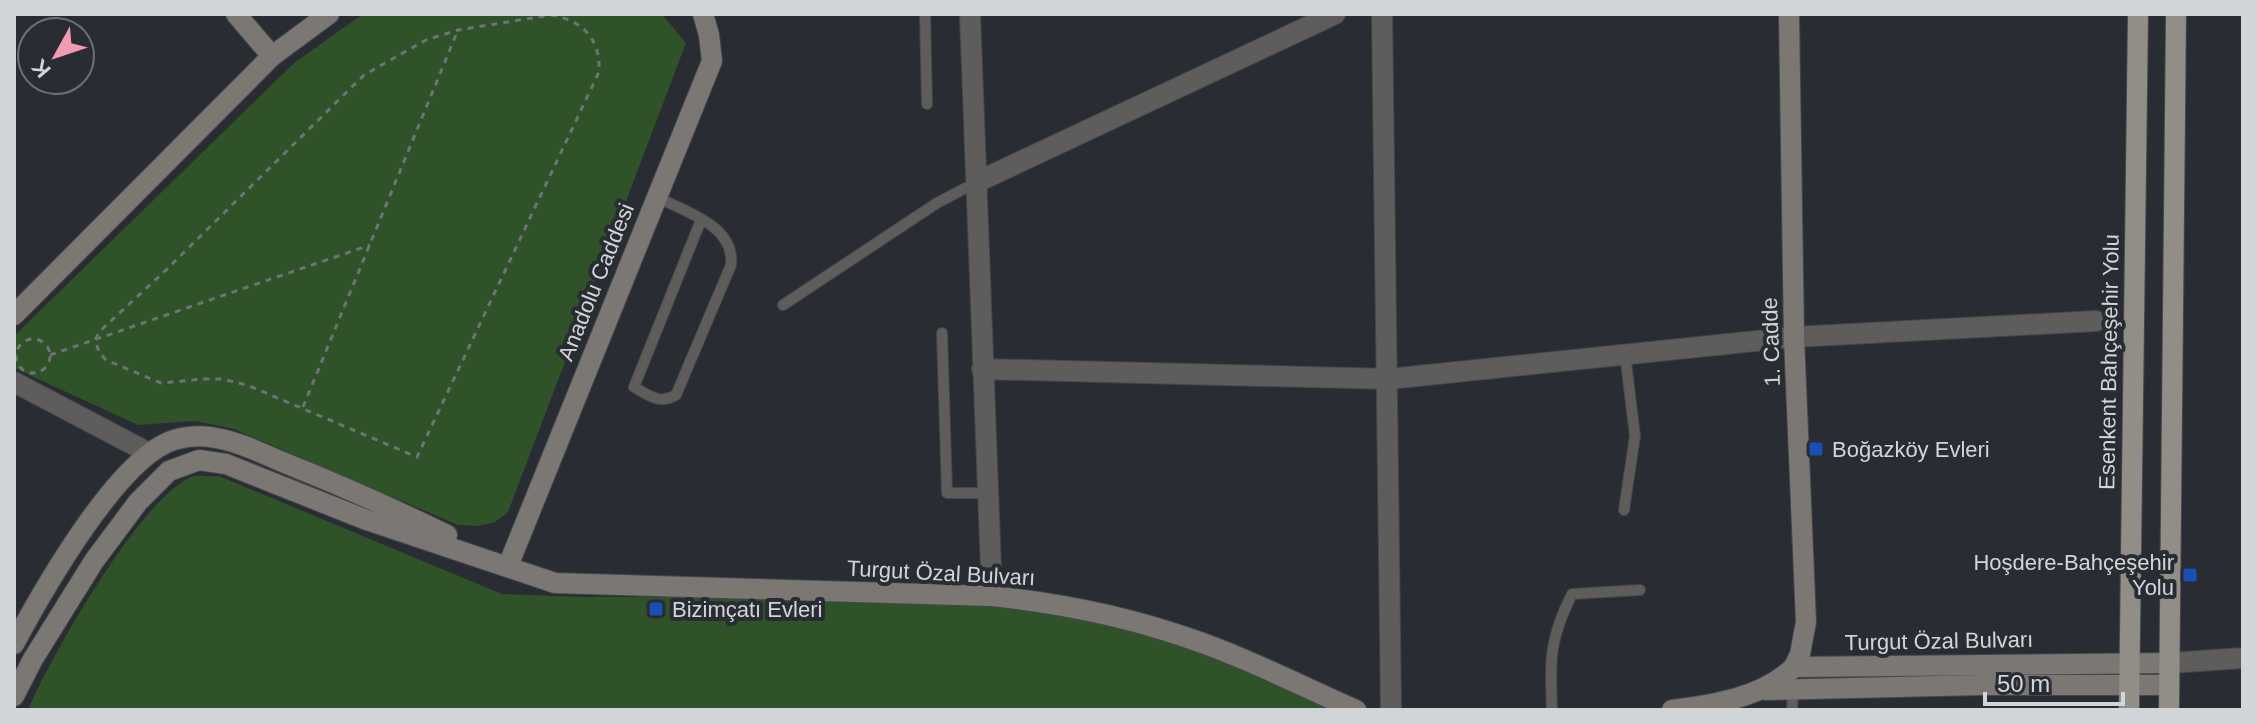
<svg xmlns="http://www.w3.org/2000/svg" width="2257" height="724" font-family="Helvetica,sans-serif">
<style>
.green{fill:#2f5228}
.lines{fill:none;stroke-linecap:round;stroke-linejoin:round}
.lane-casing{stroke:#44484d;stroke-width:12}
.street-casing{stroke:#44484d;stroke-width:22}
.secondary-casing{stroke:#44484d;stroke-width:22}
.primary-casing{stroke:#44484d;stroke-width:22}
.path{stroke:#6f7277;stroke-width:3;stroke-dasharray:6 6;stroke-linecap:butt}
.lane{stroke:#5f5d5b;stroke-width:10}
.street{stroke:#5f5d5b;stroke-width:20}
.secondary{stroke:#7b7874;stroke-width:20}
.primary{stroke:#918d87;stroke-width:20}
.transit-dot{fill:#1a4fb4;stroke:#292d33;stroke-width:3}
.labels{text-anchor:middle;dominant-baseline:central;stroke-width:8;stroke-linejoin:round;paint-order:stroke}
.street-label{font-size:22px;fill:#d2d5d8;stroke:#292d33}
.poi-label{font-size:22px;fill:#d2d5d8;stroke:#292d33;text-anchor:start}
</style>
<rect width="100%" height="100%" fill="#292d33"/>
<g class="green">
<path d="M363 14H662L686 43 508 512 495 522 478 526 458 525 234 429 196 421 138 425 14 368V336L294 63Z"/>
<path d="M219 476 502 594 586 597 992 596 1129 620 1356 710H28C51 656 138 503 189 478 197 474 210 477 219 476Z"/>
</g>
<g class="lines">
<g class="lane-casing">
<g id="lane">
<path d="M925 14 927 104"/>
<path d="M657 197C685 212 735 225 731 265L676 395C660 405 648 395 634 387L701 220"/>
<path d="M783 305 937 203 977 182"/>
<path d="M942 333 947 493H987"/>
<path d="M1624 510 1635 436 1625 354"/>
<path d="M1552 710C1550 660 1549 640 1572 594L1640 590"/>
<path d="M1792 710 1793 689"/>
</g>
</g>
<g class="street-casing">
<g id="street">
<path d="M970 14 992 596"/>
<path d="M1382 14 1391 710"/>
<path d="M977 182 1335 14"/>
<path d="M982 369 1389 379 1794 337 2096 321"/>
<path d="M14 382 149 453"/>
<path d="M2170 663 2243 658"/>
</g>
</g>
<g class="secondary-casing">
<g id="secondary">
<path d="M236 14 272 56"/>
<path d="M1789 14 1794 337 1806 622 1800 654 1794 667"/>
<path d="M14 315 272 56 329 14"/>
<path d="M508 566 712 61 709 35 703 14"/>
<path d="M14 644C42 592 118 457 174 440 188 436 202 435 216 438 240 442 263 454 285 463 340 485 394 509 447 535"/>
<path d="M1765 690 1981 685H2169"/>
<path d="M14 696 33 659 94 561 138 502 169 471 199 460 226 464 364 519 555 583 992 596C1058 603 1125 616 1188 638 1245 657 1301 686 1356 710"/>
<path d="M1672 710C1714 705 1763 697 1794 667L2170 663"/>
</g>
</g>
<g class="primary-casing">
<g id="primary">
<path d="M2129 710 2138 14"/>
<path d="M2169 710 2176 14"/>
</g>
</g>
<g class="path">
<path d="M551 15C583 20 601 40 599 72L417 457 247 385 222 379H203L161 383 106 360 99 352 95 340 99 332 165 271 364 75 426 40 458 30Z"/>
<circle cx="33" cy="356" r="17"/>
<path d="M50 355 370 245"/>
<path d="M303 407 458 30"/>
</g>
<use href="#lane" class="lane"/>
<use href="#street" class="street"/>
<use href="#secondary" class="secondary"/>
<use href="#primary" class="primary"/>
</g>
<g class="transit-dot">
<rect x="1808" y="441" width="16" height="16" rx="4"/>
<rect x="2182" y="567" width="16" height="16" rx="4"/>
<rect x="648" y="601" width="16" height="16" rx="4"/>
</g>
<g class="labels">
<g class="street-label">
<text transform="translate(596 282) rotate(-68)">Anadolu Caddesi</text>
<text transform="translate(1771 342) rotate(-92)">1. Cadde</text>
<text transform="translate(2109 362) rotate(-89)">Esenkent Bahçeşehir Yolu</text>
<text transform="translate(941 573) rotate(3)">Turgut Özal Bulvarı</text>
<text transform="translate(1939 641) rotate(-1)">Turgut Özal Bulvarı</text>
</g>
<g class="poi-label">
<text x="1832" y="449">Boğazköy Evleri</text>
<text x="2174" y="562" text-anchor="end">Hoşdere-Bahçeşehir<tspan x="2174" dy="25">Yolu</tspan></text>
<text x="672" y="609">Bizimçatı Evleri</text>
</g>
</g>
<rect width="2257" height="724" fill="none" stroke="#d2d5d8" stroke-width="32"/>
<g transform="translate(56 56) rotate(230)"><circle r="38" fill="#292d33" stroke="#6d7075" stroke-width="2"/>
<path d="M0-6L14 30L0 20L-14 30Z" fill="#f29aaf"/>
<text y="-12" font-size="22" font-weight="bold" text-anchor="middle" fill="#d2d5d8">K</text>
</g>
<path d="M1985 692v12h138v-12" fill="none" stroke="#d2d5d8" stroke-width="4"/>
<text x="1997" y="692" font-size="24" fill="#d2d5d8" stroke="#292d33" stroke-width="6" paint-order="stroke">50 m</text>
</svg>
